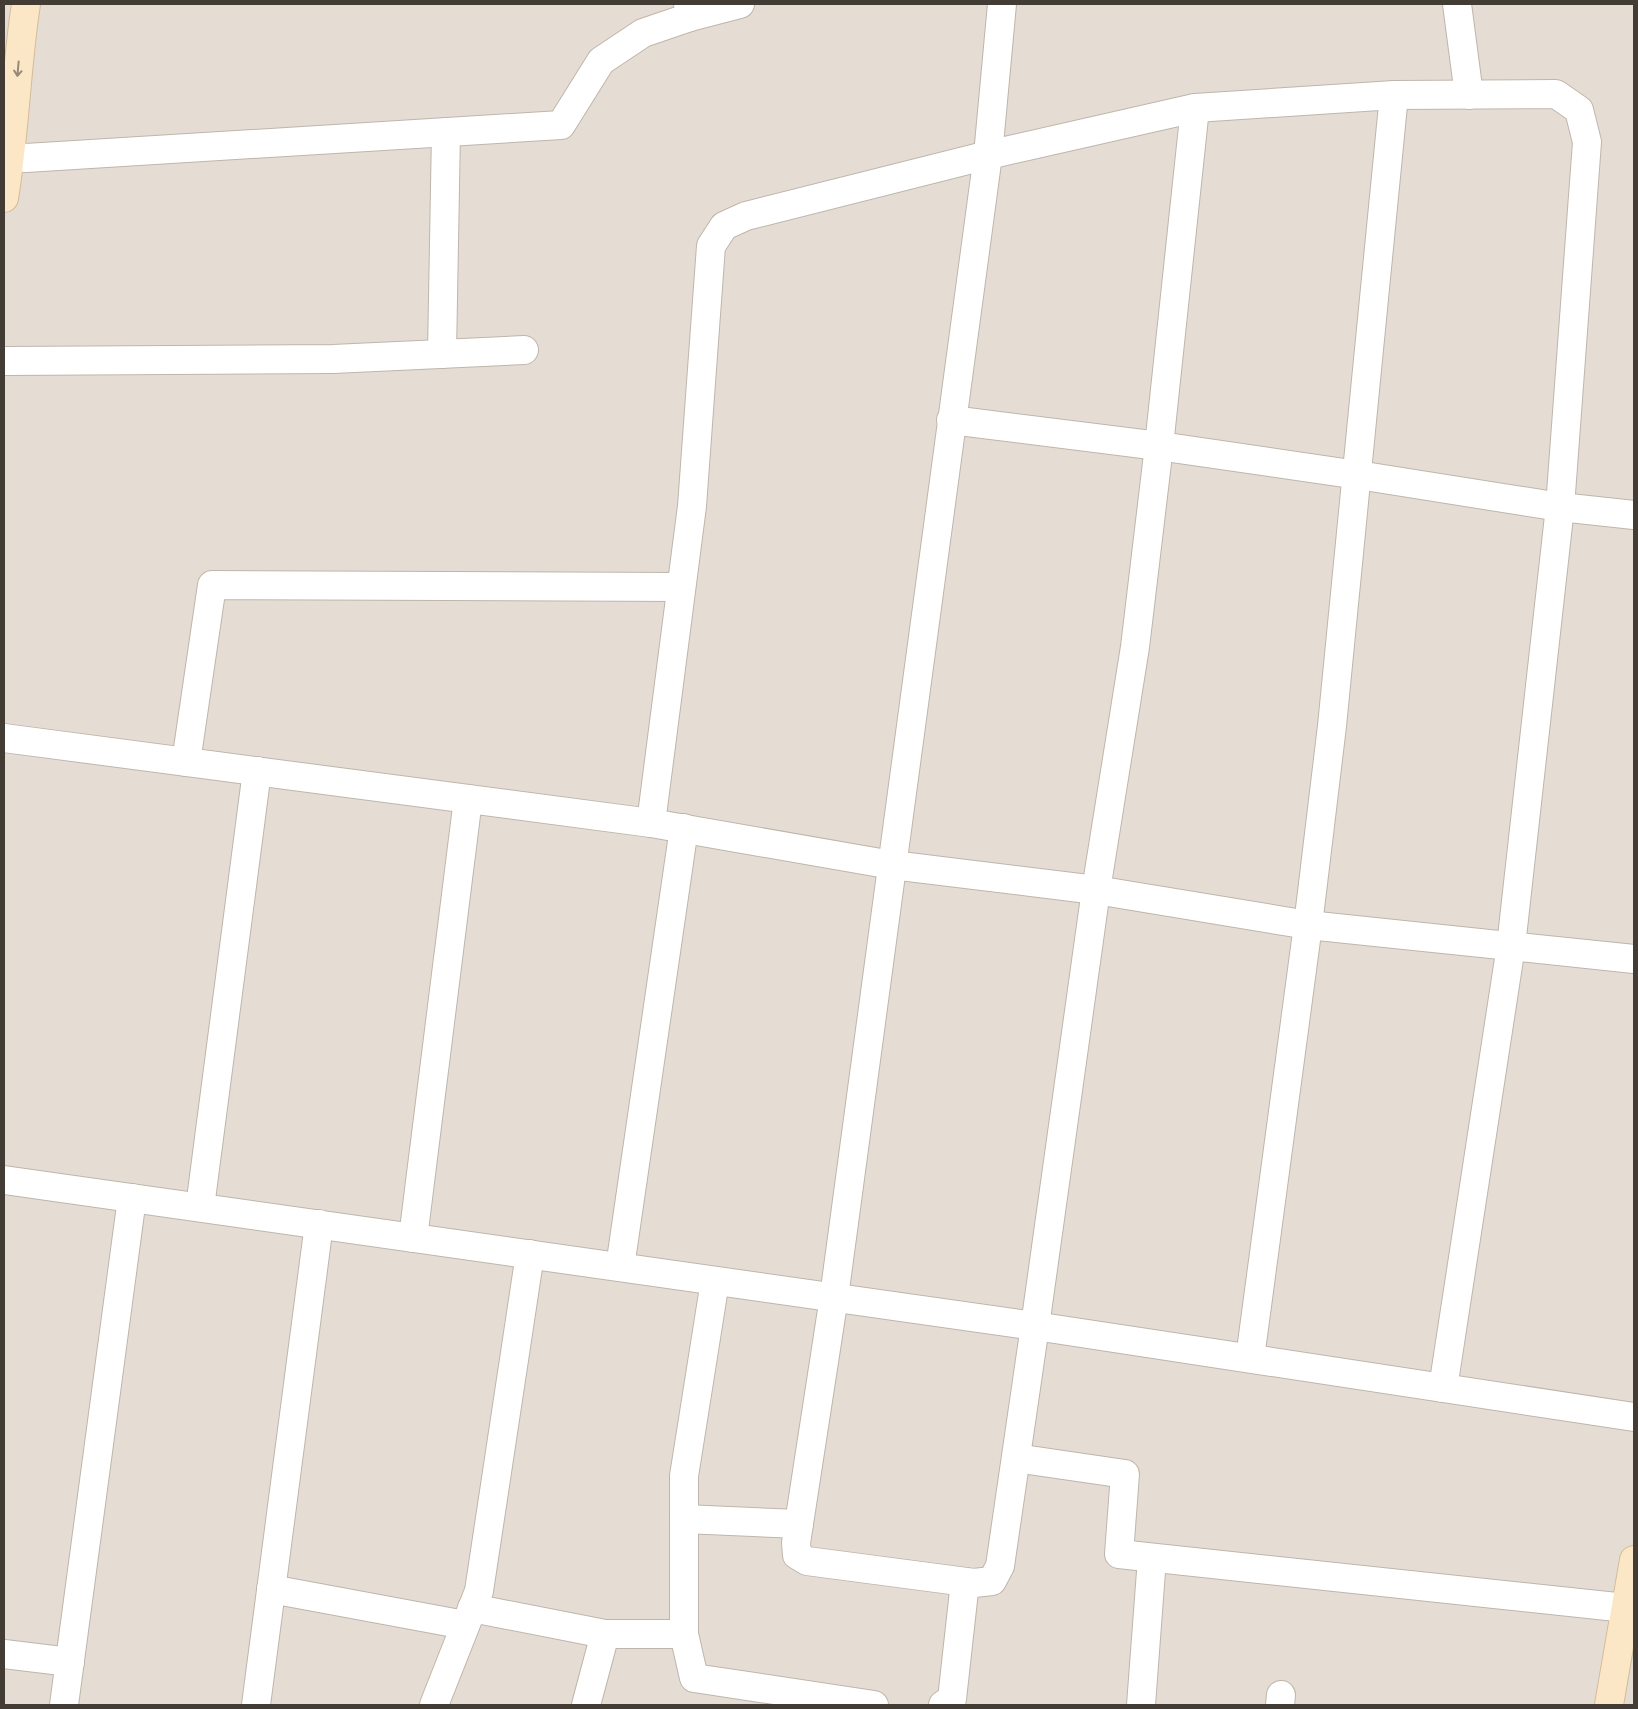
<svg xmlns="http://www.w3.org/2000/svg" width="1638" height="1709" font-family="Quicksand,sans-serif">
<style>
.residential{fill:#e5ddd3}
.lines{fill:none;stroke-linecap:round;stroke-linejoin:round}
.street-casing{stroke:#bfb5ab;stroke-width:30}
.secondary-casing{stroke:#d2bb99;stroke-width:30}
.street{stroke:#fff;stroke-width:28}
.secondary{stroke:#fbe7c5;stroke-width:28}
.oneway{stroke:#968976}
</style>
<rect width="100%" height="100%" fill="#f1ece5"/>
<rect class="residential" x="4" y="4" width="1630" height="1701"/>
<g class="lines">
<g class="street-casing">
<g id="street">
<path d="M1002 4 988 155 834 1297 796 1543 797 1555 807 1561 974 1583 992 1581 1000 1566 1035 1326 1096 890 1135 647 1159 446 1195 108"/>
<path d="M1457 4 1469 95"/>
<path d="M690 17 740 4"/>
<path d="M11 156 26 158 561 125 601 61 643 33 690 17 688 4"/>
<path d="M442 354 446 132"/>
<path d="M4 361 333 359 524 350"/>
<path d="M951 420 1159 446 1358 475 1560 507 1634 515"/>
<path d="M4 738 651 823 892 865 1096 890 1308 925 1634 959"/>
<path d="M186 762 212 585 681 587"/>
<path d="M651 823 692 506 711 246 724 226 746 216 988 155 1195 108 1394 95 1556 94 1579 110 1587 142 1560 507 1511 946 1443 1388"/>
<path d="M4 1180 1035 1326 1634 1417"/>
<path d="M200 1207 257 771"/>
<path d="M413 1238 468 799"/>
<path d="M620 1267 684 828"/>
<path d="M715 1281 684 1476V1634L694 1678 874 1705"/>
<path d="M1250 1358 1308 925 1332 726 1394 95"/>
<path d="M1016 1458 1125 1474 1119 1554 1626 1608"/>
<path d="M684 1519 799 1524"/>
<path d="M271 1589 465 1625"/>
<path d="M472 1608 605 1634H684"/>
<path d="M4 1654 70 1662"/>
<path d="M64 1705 132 1198"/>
<path d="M256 1705 319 1224"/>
<path d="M434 1705 479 1591 530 1254"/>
<path d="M586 1705 605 1634"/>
<path d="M943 1705 952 1699 965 1582"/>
<path d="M1141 1705 1152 1558"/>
<path d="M1280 1705 1281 1695"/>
</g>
</g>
<g class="secondary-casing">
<g id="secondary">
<path d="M4 198C15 133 16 68 26 4"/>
<path d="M1609 1705 1634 1560"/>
</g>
</g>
<use href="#street" class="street"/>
<use href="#secondary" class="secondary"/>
</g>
<defs><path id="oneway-shaft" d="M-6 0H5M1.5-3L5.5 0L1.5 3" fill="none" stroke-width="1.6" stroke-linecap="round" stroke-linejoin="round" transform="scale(1.25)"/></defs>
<use class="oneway" href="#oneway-shaft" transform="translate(18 69) rotate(95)"/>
<rect width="1638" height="1709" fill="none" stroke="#433c35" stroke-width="10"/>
</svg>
